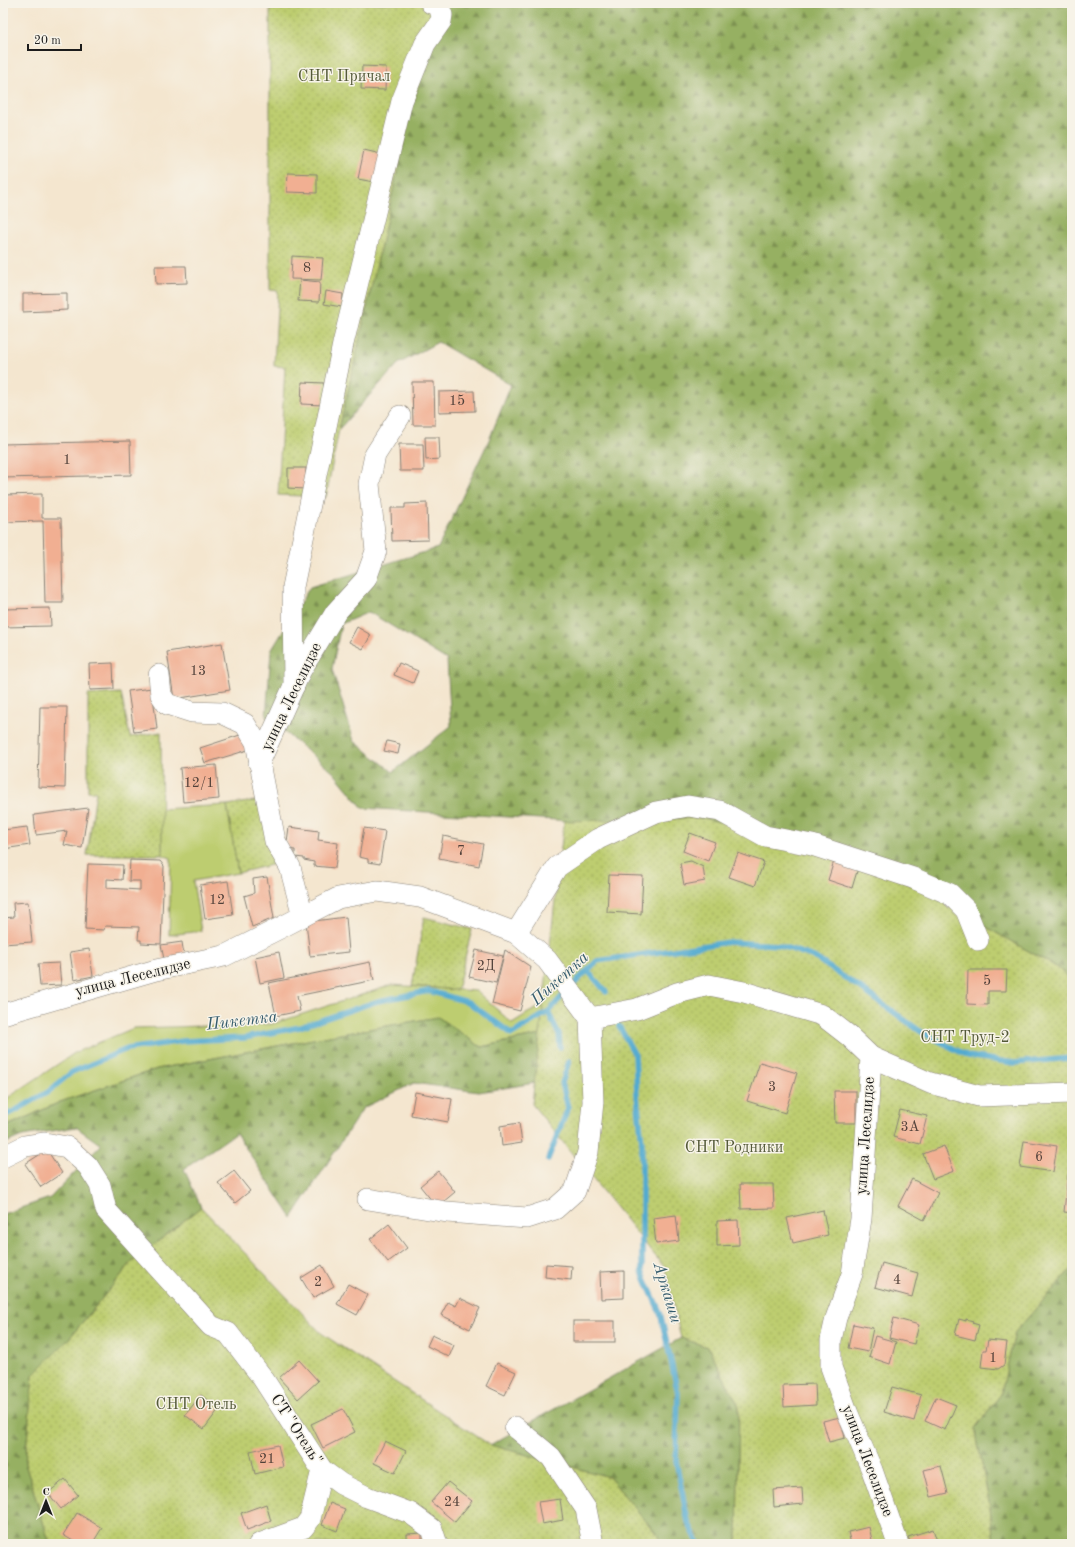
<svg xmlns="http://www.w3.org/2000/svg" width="1075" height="1547" font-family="'Old Standard TT',serif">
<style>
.grass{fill:#bdcd70;stroke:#6c7446}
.forest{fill:url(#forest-firs);stroke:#59663f;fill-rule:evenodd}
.park{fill:url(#park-dots);stroke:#6c7446}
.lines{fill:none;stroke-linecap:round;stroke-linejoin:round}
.stream{stroke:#53aad0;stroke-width:5.5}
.building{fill:#f1af92}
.minor-casing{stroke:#888176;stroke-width:22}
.minor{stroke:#fff;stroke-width:21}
.labels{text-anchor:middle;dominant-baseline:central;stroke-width:3;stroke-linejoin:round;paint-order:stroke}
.number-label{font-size:14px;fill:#51413a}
.park-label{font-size:16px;fill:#545a39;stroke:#f7f3e8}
.street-label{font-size:16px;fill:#1c1c1c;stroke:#f7f3e8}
.water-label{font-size:17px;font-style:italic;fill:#355c6d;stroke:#f7f3e8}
</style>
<defs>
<pattern id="forest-firs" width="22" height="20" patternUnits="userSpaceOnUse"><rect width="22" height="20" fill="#96b062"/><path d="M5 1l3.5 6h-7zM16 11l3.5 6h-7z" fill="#7a8e50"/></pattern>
<pattern id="park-dots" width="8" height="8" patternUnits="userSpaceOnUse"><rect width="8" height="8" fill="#bdcd70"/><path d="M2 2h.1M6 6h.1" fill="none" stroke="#a2af60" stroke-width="1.8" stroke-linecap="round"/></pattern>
</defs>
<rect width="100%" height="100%" fill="#f7f3e8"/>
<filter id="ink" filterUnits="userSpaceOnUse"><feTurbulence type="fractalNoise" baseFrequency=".025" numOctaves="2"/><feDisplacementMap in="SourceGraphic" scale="8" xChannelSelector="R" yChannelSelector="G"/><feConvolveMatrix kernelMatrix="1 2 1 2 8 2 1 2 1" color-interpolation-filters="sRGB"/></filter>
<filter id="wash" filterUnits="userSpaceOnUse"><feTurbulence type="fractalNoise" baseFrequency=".012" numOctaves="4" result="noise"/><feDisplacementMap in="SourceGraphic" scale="16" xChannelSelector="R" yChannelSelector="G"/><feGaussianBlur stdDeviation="0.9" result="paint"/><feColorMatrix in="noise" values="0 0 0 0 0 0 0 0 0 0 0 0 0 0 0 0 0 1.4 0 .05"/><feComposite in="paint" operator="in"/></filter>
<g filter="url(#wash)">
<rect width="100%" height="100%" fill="#f4e6cf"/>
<g class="grass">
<path d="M227 805 238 873 193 881 201 931 169 935 171 858 162 855 161 809Z"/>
<path d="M392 985 476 991 512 1023 528 1013 544 1005 540 1035 481 1047 427 1019 324 1037 157 1069 60 1102 3 1128V1101L76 1052 134 1028 272 1024Z"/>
</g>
<g class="forest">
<path d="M443 3H1072V981L1060 969 862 857 557 820 363 808 333 772 266 717 271 651 310 587 438 548 489 440 511 385 438 342 398 364 339 429 383 236 410 113ZM369 612 447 660 451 726 393 772 354 741 332 669 341 624Z"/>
<path d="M438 1017 481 1047 540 1035 535 1083 479 1092 414 1083 363 1108 292 1218 236 1133 184 1169 201 1207 132 1262 68 1340 33 1375 25 1463 50 1544H3V1214L50 1198 101 1145 76 1127 22 1136 3 1144V1128L60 1102 157 1069 324 1037Z"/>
<path d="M1072 1268V1544H994L990 1508 975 1428 1001 1394 1015 1332Z"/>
<path d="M681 1338 708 1347 739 1406 737 1544H665L609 1477 490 1445Z"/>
</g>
<g class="park">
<path d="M270 3H443L410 113 383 236 339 429 326 497 278 495 285 367 274 366 278 291 270 290Z"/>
<path d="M121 693 130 737 161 732 162 855H87L96 792 88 791V695Z"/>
<path d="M262 800 275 864 238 873 227 805Z"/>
<path d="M703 818 862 857 1060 969 1072 981V1268L1015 1332 1001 1394 975 1428 990 1508 994 1544H737L739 1406 708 1347 681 1338 665 1268 532 1104 564 821Z"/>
<path d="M424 917 472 929 457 990 412 986Z"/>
<path d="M201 1207 321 1333 490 1445 609 1477 665 1544H50L25 1463 33 1375 68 1340 132 1262Z"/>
</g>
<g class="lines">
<g class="stream">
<path d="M588 971 606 992"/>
<path d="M572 986 597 961 729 942 779 945 814 957 860 988 920 1031 968 1056 1014 1063 1072 1058"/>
<path d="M548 1012 559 1034 560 1047"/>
<path d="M619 1026 635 1055 637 1095 642 1143V1272L660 1312 678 1393 676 1461 688 1522 699 1544"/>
<path d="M3 1116 13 1112 48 1092 72 1072 127 1049 183 1041 245 1038 300 1027 378 1001 429 991 468 1002 512 1034 548 1012 566 992"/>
<path d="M548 1159 568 1108 562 1083 569 1061"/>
</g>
</g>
<g id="blocks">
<g class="building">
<path d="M362 66 386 67 385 90 361 89Z"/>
<path d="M364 150 385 155 379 183 358 179Z"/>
<path d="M288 173 317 174V193L287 192Z"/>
<path d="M292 256 323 258 321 280 291 279Z"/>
<path d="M155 266H186L187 283 156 284Z"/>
<path d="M300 280 320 282 319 302 298 301Z"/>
<path d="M326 291 343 294 342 307 324 304Z"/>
<path d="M67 293V310L23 312V294Z"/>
<path d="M302 382 324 383 323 405 301 404Z"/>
<path d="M412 382H434L435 425H413Z"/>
<path d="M474 391 475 411 439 412V392Z"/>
<path d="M425 437H439L440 459 426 460Z"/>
<path d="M130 441 131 475 3 478V444Z"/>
<path d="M399 444H423L424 471H400Z"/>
<path d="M288 468H306L305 489 288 488Z"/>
<path d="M42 494V518H61L63 603H45L43 521 3 522V495Z"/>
<path d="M427 503 428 540 392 541 391 508H405V504Z"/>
<path d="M50 608 51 626 3 627V609Z"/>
<path d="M357 627 371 635 363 649 349 642Z"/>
<path d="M222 643 230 690 174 699 167 652Z"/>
<path d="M113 663 114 689 90 690 89 664Z"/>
<path d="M399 663 418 671 413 683 394 675Z"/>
<path d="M152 688 157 729 134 732 128 691Z"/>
<path d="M40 707H67L65 788 38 787Z"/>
<path d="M243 734 248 750 205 763 200 748Z"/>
<path d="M387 741 400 744 398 754 384 751Z"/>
<path d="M216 765 219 799 183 802 180 768Z"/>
<path d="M88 808 82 848 64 845 67 831 36 835 34 815Z"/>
<path d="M27 827 30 845 3 849V830Z"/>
<path d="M289 827 319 831 318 840 338 843 335 868 314 866V862L304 860V858L295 857V850L286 849Z"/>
<path d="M364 828 385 831 380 864 368 862V859L359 857Z"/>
<path d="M690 833 715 842 708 861 683 851Z"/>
<path d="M443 836 483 844 479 866 439 858Z"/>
<path d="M738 853 764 862 755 886 729 877Z"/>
<path d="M130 860 160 861 164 866 161 944 141 943V940H138L139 927 105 926 104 930 85 929 88 864 123 865 122 880 107 879V888L140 890V881H129Z"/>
<path d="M691 861 703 867 705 881 684 885 680 863Z"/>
<path d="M834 861 858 868 852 888 828 880Z"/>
<path d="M609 875 643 876 641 914 607 912Z"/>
<path d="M267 877 274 918 252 927 244 896 254 893 253 879Z"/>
<path d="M228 881 233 915 205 919 200 885Z"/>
<path d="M28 902 32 942 3 944V918L14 917 13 903Z"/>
<path d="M346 917 349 952 310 956 306 922Z"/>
<path d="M182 942 184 956 164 959 161 945Z"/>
<path d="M89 949 93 976 74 980 70 952Z"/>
<path d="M476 950 503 956 496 983 469 977Z"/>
<path d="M505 950 531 967 520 1011 492 1004Z"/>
<path d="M279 952 284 978 260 983 255 957Z"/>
<path d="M370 962 374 980 297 996 300 1011 276 1016 269 983Z"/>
<path d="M59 963 61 985 40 986 38 964Z"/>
<path d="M968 970H1007L1006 991H988V1005L967 1004Z"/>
<path d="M760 1062 797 1073 785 1113 747 1101Z"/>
<path d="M834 1091H856V1123H835Z"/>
<path d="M415 1092 452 1099 448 1122 411 1115Z"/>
<path d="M900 1110 927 1116 920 1144 893 1137Z"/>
<path d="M519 1123 522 1143 502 1146 500 1126Z"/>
<path d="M1024 1141 1057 1146 1053 1172 1020 1167Z"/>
<path d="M944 1146 954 1171 933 1179 923 1154Z"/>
<path d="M47 1150 62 1173 41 1187 25 1164Z"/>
<path d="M234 1171 250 1191 235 1203 218 1183Z"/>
<path d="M438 1171 455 1192 437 1207 420 1186Z"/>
<path d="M1068 1174 1072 1175V1213L1064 1212Z"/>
<path d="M912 1179 938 1193 924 1220 898 1206Z"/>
<path d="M740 1184H773L774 1208 741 1209Z"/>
<path d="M823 1210 828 1235 793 1243 787 1218Z"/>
<path d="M676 1215 679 1241 656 1244 653 1218Z"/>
<path d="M738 1220 739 1245 717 1246V1221Z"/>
<path d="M389 1224 407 1248 388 1262 370 1239Z"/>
<path d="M882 1263 918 1273 912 1297 875 1287Z"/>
<path d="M546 1264 572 1266 571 1280 545 1277Z"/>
<path d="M322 1265 334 1286 313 1298 301 1278Z"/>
<path d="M624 1271V1298L601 1299 600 1272Z"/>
<path d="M348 1284 368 1295 357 1315 337 1304Z"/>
<path d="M460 1298 480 1308 470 1329 441 1315 448 1302 456 1306Z"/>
<path d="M894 1318 919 1325 914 1344 889 1338Z"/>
<path d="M959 1319 966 1321V1319L973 1321 972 1323 979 1325 975 1340 955 1335Z"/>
<rect x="573" y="1321" width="42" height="21"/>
<path d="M853 1324 873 1328 868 1352 848 1348Z"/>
<path d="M432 1335 454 1345 449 1357 427 1346Z"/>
<path d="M875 1336 896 1342 890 1364 869 1357Z"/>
<path d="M988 1340 1007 1342 1004 1365 998 1369 981 1367 983 1350H986Z"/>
<path d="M299 1360 318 1381 298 1399 279 1378Z"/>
<path d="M497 1363 516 1372 505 1395 486 1386Z"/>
<path d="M815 1384 816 1405 784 1407 783 1385Z"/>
<path d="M892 1387 921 1395 914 1421 884 1412Z"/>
<path d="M201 1395 219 1409 204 1429 185 1415Z"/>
<path d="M936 1397 956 1405 945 1430 925 1421Z"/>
<path d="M343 1409 355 1432 323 1448 311 1424Z"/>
<path d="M840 1417 845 1438 829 1442 823 1421Z"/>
<path d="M385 1441 406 1451 395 1473 374 1463Z"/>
<path d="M278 1445 283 1467 255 1474 250 1451Z"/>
<path d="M941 1466 948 1493 931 1497 924 1470Z"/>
<path d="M65 1479 78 1495 61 1509 48 1493Z"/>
<path d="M448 1482 472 1501 455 1522 431 1502Z"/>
<path d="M802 1488 803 1504 774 1507 773 1490Z"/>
<path d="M560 1499 563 1520 542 1524 538 1502Z"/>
<path d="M330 1503 345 1509 337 1531 322 1525Z"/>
<path d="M266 1504 271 1521 247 1530 241 1513Z"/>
<path d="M77 1513 102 1528 92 1544H78L63 1535Z"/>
<path d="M869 1527 873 1544H851L848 1532Z"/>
<path d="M933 1529 938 1544H911L908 1537Z"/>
<path d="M422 1533V1544H407V1534Z"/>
<path d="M559 1541V1544H534V1542Z"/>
</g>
</g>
</g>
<g filter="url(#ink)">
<use href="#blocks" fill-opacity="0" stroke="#888176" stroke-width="1"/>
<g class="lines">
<g class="minor-casing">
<g id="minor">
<path d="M159 675 161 695 167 704 192 712 222 713 245 724 256 742 275 841 290 867 303 916"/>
<path d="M294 686 293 587 343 344 402 101 425 44 441 21 442 15 439 7 434 3H431"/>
<path d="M259 763 301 670 336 612 366 579 376 551 369 484 375 455 400 416"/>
<path d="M516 933 557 867 598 839 656 812 688 806 720 811 765 836 812 845 913 878 950 894 966 910 978 940"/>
<path d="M3 1014 156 970 224 956 280 928 338 898 377 891 420 897 516 933 547 960 590 1018 637 1009 677 993 709 985 744 992 822 1015 849 1036 871 1057 861 1219 852 1274 836 1318 831 1340V1367L848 1414 872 1470 898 1544"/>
<path d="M871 1057 930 1083 979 1096 1072 1093"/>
<path d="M3 1157 25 1146 45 1143 67 1147 88 1166 100 1185 106 1210 211 1326 228 1333 262 1377 322 1470 341 1484 367 1497 410 1513 432 1529 437 1544"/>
<path d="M368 1199 447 1212 527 1218 555 1209 575 1191 588 1152 593 1102 590 1018"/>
<path d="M515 1427 551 1457 586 1509 593 1544"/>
<path d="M259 1544 303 1528 310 1519 322 1470"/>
</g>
</g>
<use href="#minor" class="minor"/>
</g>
</g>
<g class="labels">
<g class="number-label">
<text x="307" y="268">8</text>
<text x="457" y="401">15</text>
<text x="67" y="460">1</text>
<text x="198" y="671">13</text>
<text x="199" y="783">12/1</text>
<text x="461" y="851">7</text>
<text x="217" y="900">12</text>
<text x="486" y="966">2Д</text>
<text x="987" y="981">5</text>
<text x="772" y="1087">3</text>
<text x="910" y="1127">3А</text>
<text x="1039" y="1157">6</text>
<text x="897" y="1280">4</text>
<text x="318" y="1282">2</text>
<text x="993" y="1358">1</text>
<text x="267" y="1459">21</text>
<text x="452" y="1502">24</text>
</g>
<g class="park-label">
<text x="344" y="77">СНТ Причал</text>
<text x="965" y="1038">СНТ Труд-2</text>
<text x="734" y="1148">СНТ Родники</text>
<text x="196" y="1405">СНТ Отель</text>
</g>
<g class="street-label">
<text transform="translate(292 697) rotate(-64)">улица Леселидзе</text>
<text transform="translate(133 978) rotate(-14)">улица Леселидзе</text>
<text transform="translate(866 1136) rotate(-86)">улица Леселидзе</text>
<text transform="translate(296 1430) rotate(57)">СТ "Отель"</text>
<text transform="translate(867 1461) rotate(69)">улица Леселидзе</text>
</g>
<g class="water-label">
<text transform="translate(560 979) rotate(-42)">Пикетка</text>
<text transform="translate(242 1021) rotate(-7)">Пикетка</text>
<text transform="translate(667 1293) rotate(73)">Аркаши</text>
</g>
</g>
<rect width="1075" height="1547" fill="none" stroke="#f7f3e8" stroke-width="16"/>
<g transform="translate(46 1501)" stroke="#f7f3e8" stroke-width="3" paint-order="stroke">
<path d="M0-3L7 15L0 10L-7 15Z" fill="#1c1c1c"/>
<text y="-6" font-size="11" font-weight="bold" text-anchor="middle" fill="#1c1c1c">С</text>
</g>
<path d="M28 44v6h53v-6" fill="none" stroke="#1c1c1c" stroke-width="2"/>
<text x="34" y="44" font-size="12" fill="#1c1c1c" stroke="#f7f3e8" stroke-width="3" paint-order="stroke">20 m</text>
</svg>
